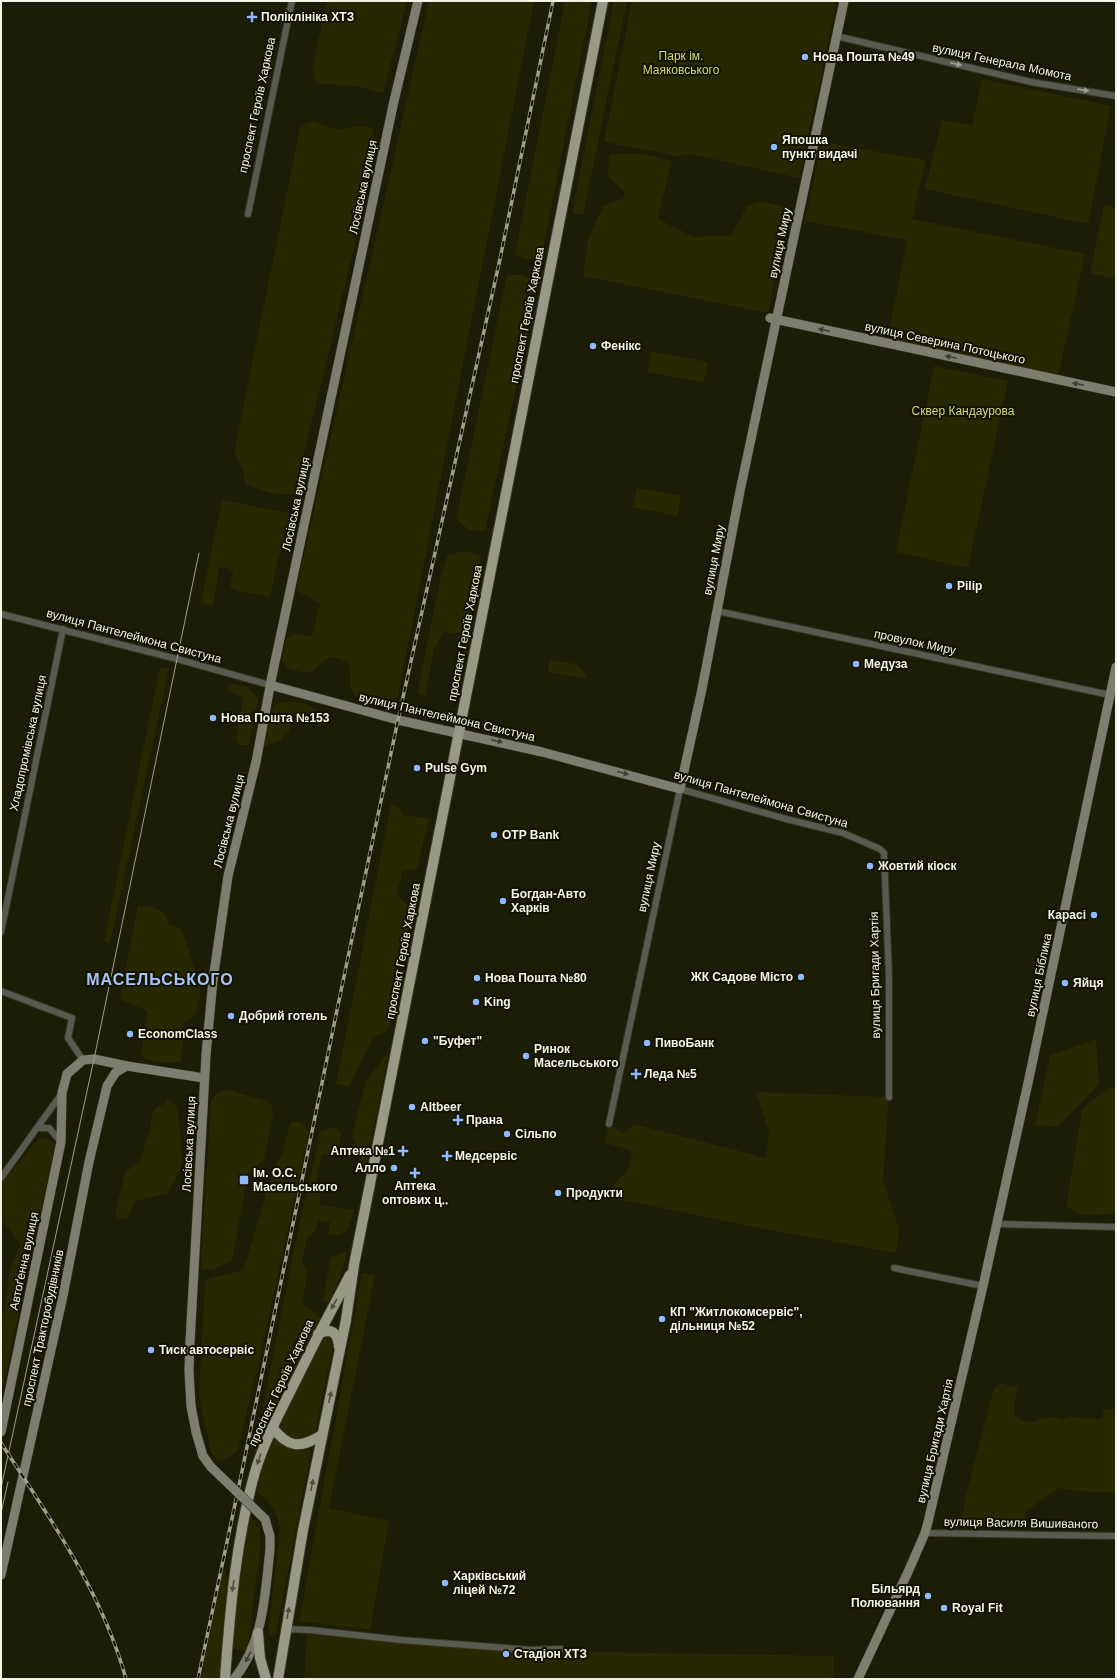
<svg xmlns="http://www.w3.org/2000/svg" width="1117" height="1680" font-family="Arial,sans-serif">
<style>
.green{fill:#272700}
.lines{fill:none;stroke-linecap:round;stroke-linejoin:round}
.street-casing{stroke:#363722;stroke-width:8}
.secondary-casing{stroke:#363722;stroke-width:10}
.primary-casing{stroke:#363722;stroke-width:12}
.street{stroke:#595a50;stroke-width:6}
.secondary{stroke:#7d7e6e;stroke-width:9}
.primary{stroke:#989a85;stroke-width:10}
.tram{stroke:#9d9e8d;stroke-width:1}
.rail-casing{stroke:#9d9e8d;stroke-width:3.5}
.rail{stroke:#131301;stroke-width:2;stroke-dasharray:6;stroke-linecap:butt}
.secondary-bridge-casing{stroke:#363722;stroke-width:10;stroke-linecap:butt}
.secondary-bridge{stroke:#7d7e6e;stroke-width:9}
.oneway{fill:#9fa094}
.oneway2{fill:#3d3e2d}
.oneway3{fill:#4f503c}
.poi-dot{fill:#8fb8fd;stroke:#131301;stroke-width:1.5}
.labels{text-anchor:middle;dominant-baseline:central;stroke-width:4;stroke-linejoin:round;paint-order:stroke}
.poi-label{font-size:12px;font-weight:bold;fill:#f4f5e7;stroke:#131301;text-anchor:start}
.park-label{font-size:12px;fill:#d4d874;stroke:#131301}
.street-label{font-size:12px;fill:#f4f5e7;stroke:#131301}
.district-label{font-size:16px;font-weight:bold;letter-spacing:1px;fill:#a6c4f8;stroke:#131301}
</style>
<rect width="100%" height="100%" fill="#1c1d07"/>
<g class="green">
<path d="M327 1H407L383 93 361 87 316 83 312 68Z"/>
<path d="M429 1H534L398 696 388 703 367 702 356 697 350 687V665L341 659 330 657 320 664 313 671 305 673 288 668 282 661 286 638 294 634 312 636 320 604 308 596 296 591Z"/>
<path d="M565 1H592L541 259H526L515 254Z"/>
<path d="M614 1H627L583 215 572 213Z"/>
<path d="M632 1H837L799 178 690 154 678 156 604 142Z"/>
<path d="M982 79 1111 106 1088 224 925 189 942 120 972 125Z"/>
<path d="M309 121 336 129 364 126 374 129 358 232 294 495 270 493 246 485 242 467 234 452 300 128Z"/>
<path d="M822 142 926 160 912 219 1085 254 1058 376 928 348 888 338 907 240 805 221Z"/>
<path d="M610 154H642L672 161 658 219 694 237 732 235 747 206 760 201 789 208 768 313 583 276 588 240 603 206 624 198V191L607 175Z"/>
<path d="M1104 205 1116 208V279L1090 273Z"/>
<path d="M507 275H523L539 281 485 531 469 530 456 519Z"/>
<path d="M651 351 708 362 704 382 647 372Z"/>
<path d="M934 366 1008 381 968 568 896 552Z"/>
<path d="M637 488 681 496 678 516 633 507Z"/>
<path d="M222 500 289 513 270 596 241 592 230 588 233 571 226 567 219 568 213 605H207L201 601Z"/>
<path d="M465 551 481 556 469 627 455 634 444 632 434 649 425 698 417 693 441 576 448 555Z"/>
<path d="M551 660 576 664 586 674V678H579L549 672 548 669 549 661Z"/>
<path d="M160 667 169 668 110 944 104 941Z"/>
<path d="M235 684 248 687 258 698 251 735 248 745H240L236 740 243 698 228 691 229 685Z"/>
<path d="M286 702C297 702 310 702 317 712L313 718 292 721 288 733H285L282 740 264 746 272 709 276 704Z"/>
<path d="M391 804 399 808 403 815 429 819 417 868 402 872 397 895 412 909 388 1030 373 1038 349 1086 336 1084Z"/>
<path d="M138 905C156 909 163 906 170 925L181 929 188 947 201 992 195 1015 184 1023 181 1061C170 1064 150 1063 141 1056L147 1011 120 999Z"/>
<path d="M1096 1039 1099 1084 1058 1127 1035 1125 1050 1055Z"/>
<path d="M389 1051 365 1170H363L352 1134 366 1081Z"/>
<path d="M1108 1088H1116V1214L1083 1215 1066 1206 1082 1109Z"/>
<path d="M227 1090 265 1100 272 1106 273 1116 264 1160 248 1174 232 1261 212 1270 202 1269 201 1256 211 1100 218 1092Z"/>
<path d="M756 1092 889 1097 883 1181 899 1228 896 1253 749 1226 613 1198V1186L628 1169 632 1155 630 1150 605 1143 609 1124 623 1133 634 1124 766 1158 769 1132Z"/>
<path d="M169 1099 177 1107 181 1141 182 1165 168 1193 136 1201 127 1218 119 1219 115 1214 125 1173 140 1160 150 1130 152 1115 156 1108 164 1104Z"/>
<path d="M291 1122C300 1121 304 1124 309 1131L268 1322 238 1450 231 1456 218 1461 211 1452 202 1413 199 1392 205 1282 208 1279 242 1270 246 1262 272 1174 282 1153Z"/>
<path d="M330 1128H336L341 1132 338 1157 322 1154 315 1188 321 1196 320 1205 354 1210C351 1224 347 1239 328 1234L330 1222 318 1221 315 1232 307 1238 302 1263 307 1272 303 1304 310 1308 321 1319 257 1451 255 1453 254 1451 293 1255 320 1132Z"/>
<path d="M40 1137 49 1139 55 1146 1 1394V1326L7 1296 9 1272 21 1244 1 1220V1184Z"/>
<path d="M344 1252H347L340 1279 328 1303 323 1301 330 1258Z"/>
<path d="M362 1273 375 1275 329 1508 389 1521 370 1630 299 1621Z"/>
<path d="M330 1334 334 1341 315 1434C302 1447 286 1437 279 1423L322 1336Z"/>
<path d="M1002 1383 1011 1387 1018 1386 1014 1407V1415L1024 1421 1032 1423 1040 1419 1054 1416 1062 1420 1068 1416 1088 1419 1102 1418 1104 1410 1114 1408 1116 1411V1493L1075 1491 1060 1488 1044 1498 1025 1512 1026 1520 1025 1525H963L961 1523 965 1499 994 1388Z"/>
<path d="M272 1437C284 1448 296 1450 311 1450L276 1634 272 1636 268 1633 280 1528C278 1512 269 1502 257 1492L265 1454Z"/>
<path d="M250 1517 259 1528 261 1544 247 1652 229 1647Z"/>
<path d="M226 1570 227 1581 219 1679H200L223 1573Z"/>
<path d="M307 1632 532 1651 834 1656 833 1679H304Z"/>
</g>
<g class="lines">
<g class="street-casing">
<g id="street">
<path d="M836 36 1031 82 1116 96"/>
<path d="M248 214 292 1"/>
<path d="M717 611 1110 695"/>
<path d="M1 614 177 659 270 685"/>
<path d="M1 932 63 629"/>
<path d="M1 991 72 1018 68 1038 83 1060"/>
<path d="M609 1124 680 789 786 819 843 833 880 849 884 853 889 978V1097"/>
<path d="M38 1128H49L61 1142"/>
<path d="M1 1178 62 1093"/>
<path d="M997 1224 1116 1227"/>
<path d="M894 1268 983 1286"/>
<path d="M925 1533 1116 1536"/>
<path d="M286 1629 310 1630 401 1640 532 1650 561 1649"/>
</g>
</g>
<g class="secondary-casing">
<g id="secondary">
<path d="M770 318 1116 392"/>
<path d="M270 685 398 720 542 752 680 789 702 689 740 491 844 1"/>
<path d="M1 1432 61 1142 62 1093 67 1074 83 1060 94 1059 127 1066"/>
<path d="M203 1456 196 1432 191 1406 189 1371 190 1342 206 1055 213 980 228 876 256 762 272 676 394 101 418 1"/>
<path d="M1 1575 63 1296 89 1162 107 1086 116 1072 127 1066 204 1078"/>
<path d="M234 1679C264 1642 265 1594 270 1549V1536L265 1519"/>
<path d="M858 1679 908 1572 925 1533 928 1522 983 1286 1028 1083 1116 667"/>
</g>
</g>
<g class="primary-casing">
<g id="primary">
<path d="M318 1334C332 1327 338 1333 339 1347"/>
<path d="M272 1427C288 1448 300 1449 322 1435"/>
<path d="M258 1633 260 1658 266 1679"/>
<path d="M225 1679C230 1609 236 1540 255 1472 264 1442 279 1414 293 1386 311 1349 330 1312 350 1275"/>
<path d="M278 1679 303 1530 346 1320 354 1265 603 1"/>
</g>
</g>
<use href="#street" class="street"/>
<use href="#secondary" class="secondary"/>
<use href="#primary" class="primary"/>
<g class="tram">
<path d="M1 1488 94 1059 199 553"/>
<path d="M1 1513 8 1482"/>
</g>
<g class="rail-casing">
<g id="rail">
<path d="M1 1443C50 1518 102 1592 126 1679"/>
<path d="M198 1679 241 1476 342 986 398 720 500 259 553 1"/>
</g>
</g>
<use href="#rail" class="rail"/>
<g class="secondary-bridge-casing">
<path id="secondary-bridge" d="M203 1456 211 1467 265 1519"/>
</g>
<use href="#secondary-bridge" class="secondary-bridge"/>
</g>
<defs><path id="oneway-solid" d="M-6-.8H1V-3.2L6.5 0L1 3.2V.8H-6Z"/></defs>
<g class="oneway">
<use href="#oneway-solid" transform="translate(956 64) rotate(13)"/>
<use href="#oneway-solid" transform="translate(1083 90) rotate(9)"/>
</g>
<g class="oneway2">
<use href="#oneway-solid" transform="translate(824 330) rotate(-168)"/>
<use href="#oneway-solid" transform="translate(951 357) rotate(-168)"/>
<use href="#oneway-solid" transform="translate(1078 384) rotate(-168)"/>
<use href="#oneway-solid" transform="translate(497 741) rotate(12)"/>
<use href="#oneway-solid" transform="translate(623 773) rotate(15)"/>
<use href="#oneway-solid" transform="translate(248 1657) rotate(118)"/>
</g>
<g class="oneway3">
<use href="#oneway-solid" transform="translate(334 1304) rotate(119)"/>
<use href="#oneway-solid" transform="translate(330 1397) rotate(-78)"/>
<use href="#oneway-solid" transform="translate(259 1459) rotate(109)"/>
<use href="#oneway-solid" transform="translate(312 1485) rotate(-79)"/>
<use href="#oneway-solid" transform="translate(233 1586) rotate(98)"/>
<use href="#oneway-solid" transform="translate(288 1613) rotate(-80)"/>
</g>
<g class="poi-dot">
<path d="M250 11h4v4h4v4h-4v4h-4v-4h-4v-4h4z"/>
<circle cx="805" cy="57" r="4"/>
<circle cx="774" cy="147" r="4"/>
<circle cx="593" cy="346" r="4"/>
<circle cx="949" cy="586" r="4"/>
<circle cx="856" cy="664" r="4"/>
<circle cx="213" cy="718" r="4"/>
<circle cx="417" cy="768" r="4"/>
<circle cx="494" cy="835" r="4"/>
<circle cx="870" cy="866" r="4"/>
<circle cx="503" cy="901" r="4"/>
<circle cx="1094" cy="915" r="4"/>
<circle cx="801" cy="977" r="4"/>
<circle cx="477" cy="978" r="4"/>
<circle cx="1065" cy="983" r="4"/>
<circle cx="476" cy="1002" r="4"/>
<circle cx="231" cy="1016" r="4"/>
<circle cx="130" cy="1034" r="4"/>
<circle cx="425" cy="1041" r="4"/>
<circle cx="647" cy="1043" r="4"/>
<circle cx="526" cy="1056" r="4"/>
<path d="M634 1068h4v4h4v4h-4v4h-4v-4h-4v-4h4z"/>
<circle cx="412" cy="1107" r="4"/>
<path d="M456 1114h4v4h4v4h-4v4h-4v-4h-4v-4h4z"/>
<circle cx="507" cy="1134" r="4"/>
<path d="M401 1145h4v4h4v4h-4v4h-4v-4h-4v-4h4z"/>
<path d="M445 1150h4v4h4v4h-4v4h-4v-4h-4v-4h4z"/>
<circle cx="394" cy="1168" r="4"/>
<path d="M413 1167h4v4h4v4h-4v4h-4v-4h-4v-4h4z"/>
<rect x="239" y="1175" width="10" height="10" rx="2"/>
<circle cx="558" cy="1193" r="4"/>
<circle cx="662" cy="1319" r="4"/>
<circle cx="151" cy="1350" r="4"/>
<circle cx="445" cy="1583" r="4"/>
<circle cx="928" cy="1596" r="4"/>
<circle cx="944" cy="1608" r="4"/>
<circle cx="506" cy="1654" r="4"/>
</g>
<g class="labels">
<g class="poi-label">
<text x="261" y="17">Поліклініка ХТЗ</text>
<text x="813" y="57">Нова Пошта №49</text>
<text x="782" y="140">Япошка<tspan x="782" dy="14">пункт видачі</tspan></text>
<text x="601" y="346">Фенікс</text>
<text x="957" y="586">Pilip</text>
<text x="864" y="664">Медуза</text>
<text x="221" y="718">Нова Пошта №153</text>
<text x="425" y="768">Pulse Gym</text>
<text x="502" y="835">OTP Bank</text>
<text x="878" y="866">Жовтий кіоск</text>
<text x="511" y="894">Богдан-Авто<tspan x="511" dy="14">Харків</tspan></text>
<text x="1086" y="915" text-anchor="end">Карасі</text>
<text x="793" y="977" text-anchor="end">ЖК Садове Місто</text>
<text x="485" y="978">Нова Пошта №80</text>
<text x="1073" y="983">Яйця</text>
<text x="484" y="1002">King</text>
<text x="239" y="1016">Добрий готель</text>
<text x="138" y="1034">EconomClass</text>
<text x="433" y="1041">"Буфет"</text>
<text x="655" y="1043">ПивоБанк</text>
<text x="534" y="1049">Ринок<tspan x="534" dy="14">Масельського</tspan></text>
<text x="644" y="1074">Леда №5</text>
<text x="420" y="1107">Altbeer</text>
<text x="466" y="1120">Прана</text>
<text x="515" y="1134">Сільпо</text>
<text x="395" y="1151" text-anchor="end">Аптека №1</text>
<text x="455" y="1156">Медсервіс</text>
<text x="386" y="1168" text-anchor="end">Алло</text>
<text x="253" y="1173">Ім. О.С.<tspan x="253" dy="14">Масельського</tspan></text>
<text x="415" y="1186" text-anchor="middle">Аптека<tspan x="415" dy="14">оптових ц‥</tspan></text>
<text x="566" y="1193">Продукти</text>
<text x="670" y="1312">КП "Житлокомсервіс",<tspan x="670" dy="14">дільниця №52</tspan></text>
<text x="159" y="1350">Тиск автосервіс</text>
<text x="453" y="1576">Харківський<tspan x="453" dy="14">ліцей №72</tspan></text>
<text x="920" y="1589" text-anchor="end">Більярд<tspan x="920" dy="14">Полювання</tspan></text>
<text x="952" y="1608">Royal Fit</text>
<text x="514" y="1654">Стадіон ХТЗ</text>
</g>
<g class="park-label">
<text x="681" y="56">Парк ім.<tspan x="681" dy="14">Маяковського</tspan></text>
<text x="963" y="411">Сквер Кандаурова</text>
</g>
<g class="street-label">
<text transform="translate(1002 62) rotate(12)">вулиця Генерала Момота</text>
<text transform="translate(257 105) rotate(-78)">проспект Героїв Харкова</text>
<text transform="translate(363 187) rotate(-78)">Лосівська вулиця</text>
<text transform="translate(780 243) rotate(-78)">вулиця Миру</text>
<text transform="translate(527 315) rotate(-79)">проспект Героїв Харкова</text>
<text transform="translate(945 343) rotate(12)">вулиця Северина Потоцького</text>
<text transform="translate(296 504) rotate(-78)">Лосівська вулиця</text>
<text transform="translate(714 560) rotate(-79)">вулиця Миру</text>
<text transform="translate(465 633) rotate(-79)">проспект Героїв Харкова</text>
<text transform="translate(134 636) rotate(15)">вулиця Пантелеймона Свистуна</text>
<text transform="translate(915 642) rotate(12)">провулок Миру</text>
<text transform="translate(447 717) rotate(13)">вулиця Пантелеймона Свистуна</text>
<text transform="translate(28 743) rotate(-78)">Хладопромівська вулиця</text>
<text transform="translate(761 799) rotate(16)">вулиця Пантелеймона Свистуна</text>
<text transform="translate(229 821) rotate(-76)">Лосівська вулиця</text>
<text transform="translate(649 877) rotate(-78)">вулиця Миру</text>
<text transform="translate(403 951) rotate(-79)">проспект Героїв Харкова</text>
<text transform="translate(875 975) rotate(-91)">вулиця Бригади Хартія</text>
<text transform="translate(1039 975) rotate(-78)">вулиця Біблика</text>
<text transform="translate(189 1144) rotate(-87)">Лосівська вулиця</text>
<text transform="translate(24 1261) rotate(-78)">Автоґенна вулиця</text>
<text transform="translate(43 1328) rotate(-78)">проспект Тракторобудівників</text>
<text transform="translate(281 1383) rotate(-65)">проспект Героїв Харкова</text>
<text transform="translate(935 1441) rotate(-77)">вулиця Бригади Хартія</text>
<text transform="translate(1021 1523) rotate(1)">вулиця Василя Вишиваного</text>
</g>
<g class="district-label">
<text x="160" y="979">МАСЕЛЬСЬКОГО</text>
</g>
</g>
<rect width="1117" height="1680" fill="none" stroke="#f4f5e7" stroke-width="4"/>
</svg>
